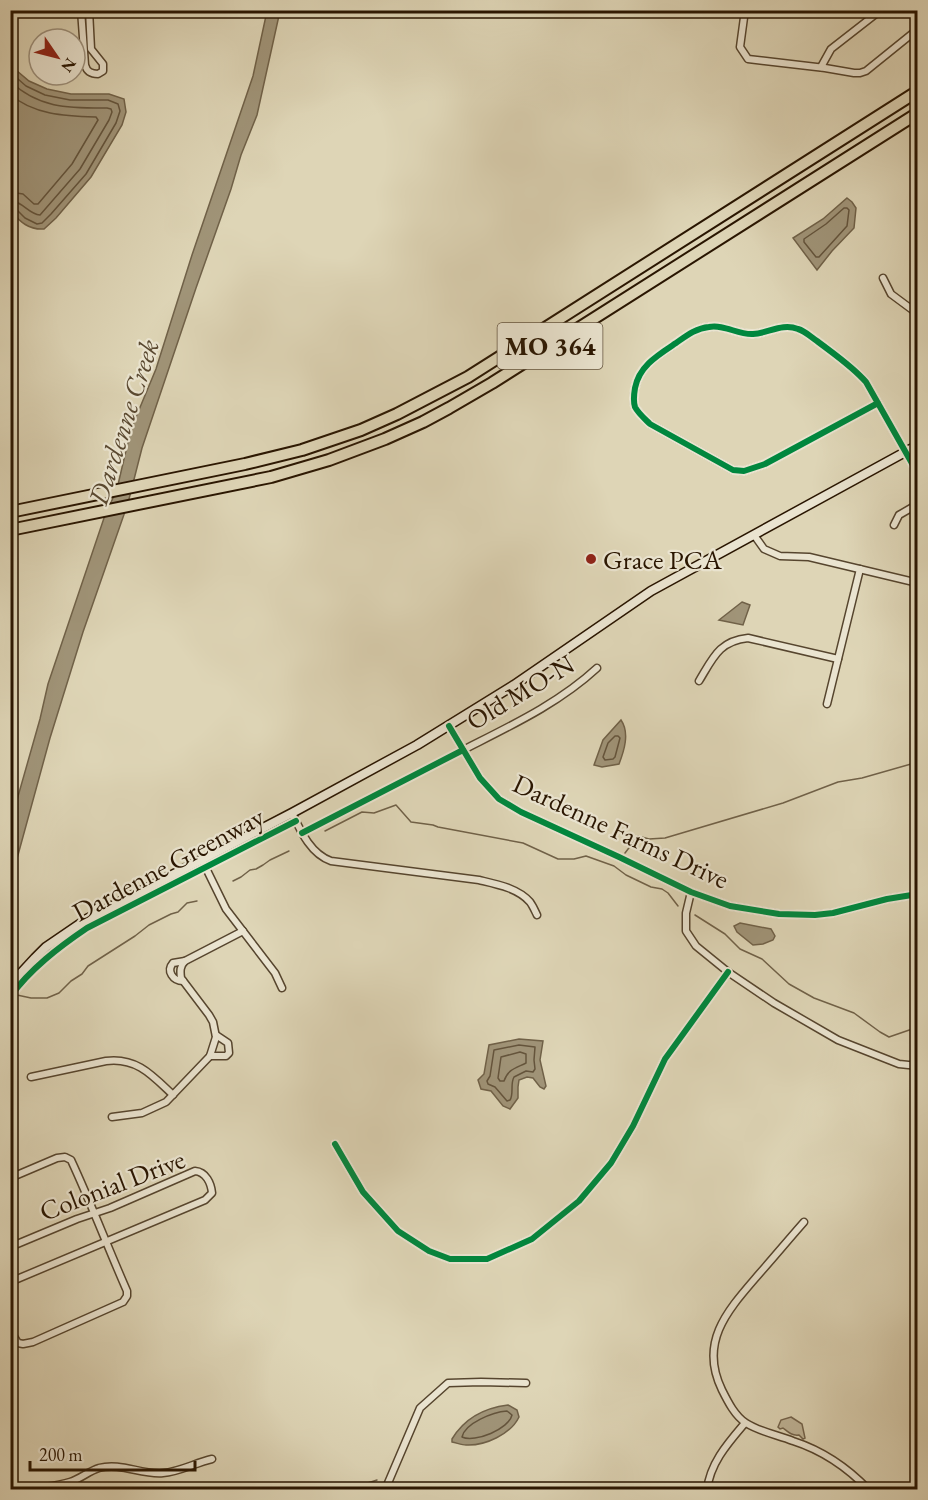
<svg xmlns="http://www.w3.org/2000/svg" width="928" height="1500" font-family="'EB Garamond',serif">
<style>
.green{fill:#bfb497;stroke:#74644c;stroke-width:1.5}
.water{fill:#a09478;stroke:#706148;stroke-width:1.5}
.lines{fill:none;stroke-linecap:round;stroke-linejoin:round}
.shore{stroke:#64543c;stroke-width:1.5}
.stream{stroke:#706148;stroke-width:1.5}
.street-casing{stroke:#56452e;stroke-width:9}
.secondary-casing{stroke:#291500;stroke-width:11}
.highway-casing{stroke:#291500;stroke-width:14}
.street{stroke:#eae4d0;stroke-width:6}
.secondary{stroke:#eae4d0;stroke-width:8}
.highway{stroke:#ded5b6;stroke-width:10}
.cycleway-casing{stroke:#eae4d0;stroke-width:10}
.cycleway{stroke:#00873e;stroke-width:6}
.poi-dot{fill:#8f2418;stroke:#eae4d0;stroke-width:2}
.labels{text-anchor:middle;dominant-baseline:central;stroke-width:4.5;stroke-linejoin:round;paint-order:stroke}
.shield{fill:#eae4d0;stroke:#63533e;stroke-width:1.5}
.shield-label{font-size:26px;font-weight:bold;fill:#291500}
.poi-label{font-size:27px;fill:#291500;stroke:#eae4d0;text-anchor:start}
.street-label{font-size:27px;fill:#291500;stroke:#eae4d0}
.water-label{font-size:28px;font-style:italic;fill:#594830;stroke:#eae4d0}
</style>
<rect width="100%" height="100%" fill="#ded5b6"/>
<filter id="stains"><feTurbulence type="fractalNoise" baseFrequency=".00333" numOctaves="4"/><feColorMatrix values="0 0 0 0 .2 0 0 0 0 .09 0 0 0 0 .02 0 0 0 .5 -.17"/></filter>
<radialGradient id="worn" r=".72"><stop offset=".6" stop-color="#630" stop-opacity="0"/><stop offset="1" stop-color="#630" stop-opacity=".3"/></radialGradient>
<path class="green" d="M791 1417 802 1424 805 1438 803 1439 799 1435C792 1436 788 1432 783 1428L780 1429 778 1427 781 1420Z"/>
<g class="water">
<path d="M267 11H280L257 115 241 155 231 189 196 288 142 448 128 503 83 632 50 738 18 855 11 876V821L40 719 48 684 104 518 117 489 131 429 156 369 192 255 253 76Z"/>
<path d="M10 65 29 81 47 89 71 94H109L124 99 126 112 122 125 91 177 56 218 44 229C29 230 20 222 11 211Z"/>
<path d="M847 198 852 202 856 208 854 228 832 251 817 270 793 238 823 219Z"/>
<path d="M742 602 750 605 743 625 719 620Z"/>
<path d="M621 720C630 733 624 751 619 764L602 767 594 765 603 740Z"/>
<path d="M740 923 771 929 775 936 773 940 763 944 753 945 737 932 734 926Z"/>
<path d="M519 1039 543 1041 540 1060 546 1086 544 1089 540 1087 533 1078 527 1077 519 1080 518 1087V1098L510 1109 503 1106 491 1091 481 1089 478 1080 484 1074 489 1045Z"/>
<path d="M508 1405 517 1410 519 1417C511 1434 485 1446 466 1445 462 1445 457 1443 452 1442V1439C464 1419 484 1408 508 1405Z"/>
</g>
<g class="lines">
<g class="shore">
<path d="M10 72 26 86 45 95 70 100H108L118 104 120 111 116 123 86 174 51 214 42 223 37 224 25 218 16 209 10 208"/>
<path d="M10 81C39 109 70 108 107 108L111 109 112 112 109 120 80 169 40 215C28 214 23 201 10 201"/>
<path d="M10 94C33 115 66 116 96 117L98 120 72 164 38 204H34L23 194 10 192"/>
<path d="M844 208H847L849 210 847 226 819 257H816L804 242V239L826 224Z"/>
<path d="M615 736H618L620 738 615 757 613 759 605 760 603 757 608 743Z"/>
<path d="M519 1045 535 1047 534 1060 535 1069 533 1072 526 1071 514 1077C510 1084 514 1094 510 1100L507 1101 495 1087 488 1084 487 1081 490 1076 494 1050Z"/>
<path d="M520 1052 526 1054V1063C516 1068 508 1069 504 1081H500L498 1078 501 1057Z"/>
<path d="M507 1411 512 1415C509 1429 475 1443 462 1437 465 1423 493 1412 507 1411Z"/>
</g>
<g class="stream">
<path d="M325 831 362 812 374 813 396 805 411 822 433 825 438 827 523 843 558 859H574L586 856 614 866 626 875 651 887 662 889 668 893 678 906"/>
<path d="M625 853 638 836 649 839 665 838 783 803 838 782 862 778 918 762"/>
<path d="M233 881 241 877 250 870 256 869 263 865 270 860 289 851"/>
<path d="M695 915 725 934 740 949 762 959 789 984 814 998 854 1013 880 1032 889 1037 918 1027"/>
<path d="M17 995 31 998H47L59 993 71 981 82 974 88 966 135 936 149 925 171 914 178 912 187 903 197 901"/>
<path d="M346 1490 377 1480"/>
</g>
<g class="street-casing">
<g id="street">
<path d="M81 10 85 65C87 72 91 74 98 74L103 71V64L91 49 89 10"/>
<path d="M745 10 740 47 748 59 825 68 854 73H860L866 71 918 29"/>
<path d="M821 67 831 49 881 10"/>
<path d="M915 198 918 200"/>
<path d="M883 278 891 294 918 314"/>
<path d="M878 403 765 464 744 471 733 470 650 424C645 419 638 413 635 407 633 401 634 394 635 388 639 366 658 355 676 343 686 336 696 328 709 327 724 324 738 335 753 334 769 333 782 323 798 329 805 331 811 337 817 341 834 354 852 366 866 382L918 474"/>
<path d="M894 525 899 515 918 504"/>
<path d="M754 535 764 549 780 556 809 557 918 583"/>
<path d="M699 681C713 658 719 641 748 638L838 659"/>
<path d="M827 704 860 569"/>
<path d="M449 726 480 778 499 799 521 812 619 857 691 892 730 906 779 914 815 915 833 913 887 899 918 894"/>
<path d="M463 750C510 726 558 704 597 668"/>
<path d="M292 813C301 832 311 854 331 861L479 880C496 884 518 888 530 902 533 906 535 911 537 915"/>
<path d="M202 860 226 909 275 973 282 988"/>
<path d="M691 892 686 913V931L696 946 728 972 774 1003 838 1040 899 1064 918 1066"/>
<path d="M183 981C173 981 166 971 173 963L185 961"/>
<path d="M210 1056H226L229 1053 228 1043 216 1035"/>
<path d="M31 1077 106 1061C137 1057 153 1076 173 1095"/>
<path d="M112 1117 142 1113 166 1102 210 1056 216 1037 213 1022 209 1015 181 978C180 971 180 966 185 961L243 931"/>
<path d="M335 1144 363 1192 398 1231 429 1251 450 1259H487L532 1239 579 1201 611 1163 633 1126 665 1059 728 972"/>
<path d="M10 1178 57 1158 65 1157 71 1160C91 1203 108 1248 127 1291V1296L123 1302 33 1342 23 1344 18 1343 10 1330"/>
<path d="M804 1222C789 1239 774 1257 759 1274 729 1309 698 1341 722 1390 728 1402 735 1416 746 1423 760 1432 778 1435 793 1441 821 1450 848 1468 869 1490"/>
<path d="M10 1247 77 1219 110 1208 195 1171C206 1172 211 1183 212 1193L205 1200 10 1282"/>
<path d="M28 1490C42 1487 56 1486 70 1482 80 1479 89 1471 99 1468 121 1462 141 1475 163 1473 179 1472 195 1463 212 1459"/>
<path d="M385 1490 420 1408 448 1383 481 1382 526 1383"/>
<path d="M707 1490C710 1463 728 1443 745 1423"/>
</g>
</g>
<g class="secondary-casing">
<path id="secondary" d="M10 985 35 958 46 947 87 919 292 813 417 745 514 685 651 591 918 445"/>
</g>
<g class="highway-casing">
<g id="highway">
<path d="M10 512 245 464 302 450 361 430 397 414 468 377 918 91"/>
<path d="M10 530 271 477 329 460 385 439 423 422 449 408 492 383 918 113"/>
</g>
</g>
<use href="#street" class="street"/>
<use href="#secondary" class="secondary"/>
<use href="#highway" class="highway"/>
<g class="cycleway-casing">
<g id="cycleway">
<path d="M878 403 765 464 744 471 733 470 650 424C645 419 638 413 635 407 633 401 634 394 635 388 639 366 658 355 676 343 686 336 696 328 709 327 724 324 738 335 753 334 769 333 782 323 798 329 805 331 811 337 817 341 834 354 852 366 866 382L918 474"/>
<path d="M449 726 480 778 499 799 521 812 619 857 691 892 730 906 779 914 815 915 833 913 887 899 918 894"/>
<path d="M302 833 463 750"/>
<path d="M10 997C30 969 59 947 87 928L296 821"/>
<path d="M335 1144 363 1192 398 1231 429 1251 450 1259H487L532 1239 579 1201 611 1163 633 1126 665 1059 728 972"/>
</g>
</g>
<use href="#cycleway" class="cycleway"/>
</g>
<circle class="poi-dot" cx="591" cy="559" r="6"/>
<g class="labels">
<rect class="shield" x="497.5" y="323" width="105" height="46" rx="4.5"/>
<g class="shield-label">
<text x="550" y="346">MO 364</text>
</g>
<g class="poi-label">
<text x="603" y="559">Grace PCA</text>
</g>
<g class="street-label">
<text transform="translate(520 692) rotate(-31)">Old MO-N</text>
<text transform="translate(621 831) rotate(25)">Dardenne Farms Drive</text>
<text transform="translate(168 864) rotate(-28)">Dardenne Greenway</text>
<text transform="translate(112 1185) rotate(-21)">Colonial Drive</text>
</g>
<g class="water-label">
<text transform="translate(123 422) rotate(-72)">Dardenne Creek</text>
</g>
</g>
<rect width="928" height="1500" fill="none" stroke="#ded5b6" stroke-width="36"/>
<rect x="12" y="12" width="904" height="1476" fill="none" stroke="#291500" stroke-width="3"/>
<rect x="18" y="18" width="892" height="1464" fill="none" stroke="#291500" stroke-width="1.5"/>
<g transform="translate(57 57) rotate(125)"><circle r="28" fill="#eae4d0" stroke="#9d917d" stroke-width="1.5"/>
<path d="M0-4.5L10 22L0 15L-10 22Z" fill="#8f2418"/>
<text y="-9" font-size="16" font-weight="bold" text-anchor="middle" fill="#291500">N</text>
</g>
<path d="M30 1461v9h165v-9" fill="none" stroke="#291500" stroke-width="3"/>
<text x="39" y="1461" font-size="18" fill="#291500" stroke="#eae4d0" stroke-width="4.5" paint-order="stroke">200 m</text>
<rect width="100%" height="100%" filter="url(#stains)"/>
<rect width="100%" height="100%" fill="url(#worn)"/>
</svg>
